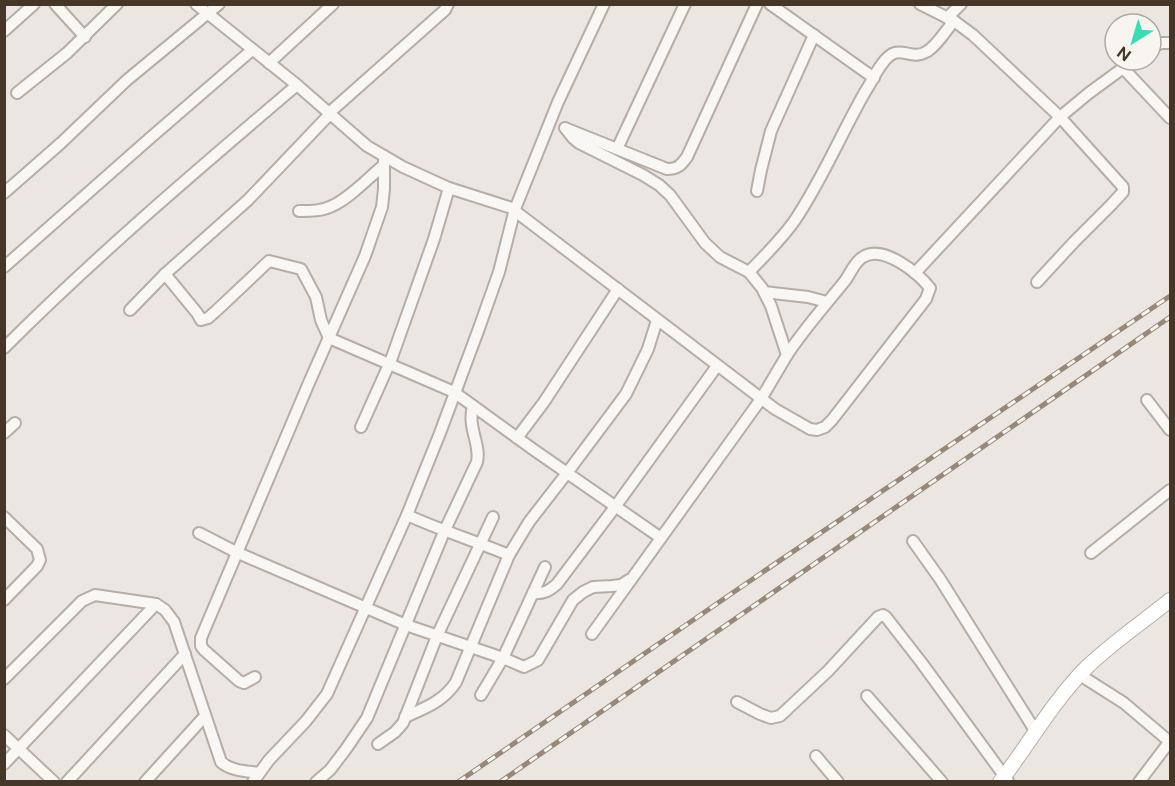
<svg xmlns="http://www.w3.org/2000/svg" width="1175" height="786" font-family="'Public Sans',sans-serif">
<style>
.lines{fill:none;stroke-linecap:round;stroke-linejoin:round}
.street-casing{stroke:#b6aea5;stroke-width:14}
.secondary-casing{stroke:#b6aea5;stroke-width:16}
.street{stroke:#f9f7f4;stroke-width:10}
.secondary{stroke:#fff;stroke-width:14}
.rail-casing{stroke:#978879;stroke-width:5}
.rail{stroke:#f8f5f1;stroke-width:3;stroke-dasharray:9;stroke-linecap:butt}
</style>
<rect width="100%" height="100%" fill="#ebe6e1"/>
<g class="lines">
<g class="street-casing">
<g id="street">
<path d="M55 4 85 37"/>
<path d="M196 4 297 85 367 146 403 167 449 188 515 209"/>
<path d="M770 4 874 78"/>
<path d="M920 4 954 21 973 35 1060 117 1123 187V192L1111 205 1074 242 1037 282"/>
<path d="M947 18 961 4"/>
<path d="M4 31 34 4"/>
<path d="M1151 48 1161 43H1170"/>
<path d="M269 63 333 4"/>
<path d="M1123 68 1170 118"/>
<path d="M17 93 67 53 117 4"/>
<path d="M565 128 573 138 579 143 643 175 659 185 670 195 705 243 720 257 749 272 762 288 771 306 787 355 761 399 592 634"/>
<path d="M567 129 667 169C678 169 681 165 687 157L757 4"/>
<path d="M617 149 685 4"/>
<path d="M757 191 761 170 771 131 814 35"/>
<path d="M4 193 61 143 127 80 219 4"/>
<path d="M299 211C311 211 322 211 332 206 350 198 368 178 384 165"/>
<path d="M515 211 775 409 810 429 817 430 825 427 832 420 926 299 930 288C918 273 883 244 863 257 854 262 850 275 844 282 824 307 804 329 787 355"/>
<path d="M4 267 149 139 252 50"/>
<path d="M749 272C765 255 782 239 795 220 822 180 841 134 865 92 871 83 875 73 882 64 899 40 908 62 926 52 936 47 946 30 954 21"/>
<path d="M915 273 1060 117 1089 93 1134 60"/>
<path d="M165 274 197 313 201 320 208 318 216 311 269 261 301 269 316 297 321 320 329 338 454 392 534 450 661 538"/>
<path d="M764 292 808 297 827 302"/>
<path d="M130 310 165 274 248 200 329 115V113L445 10 448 4"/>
<path d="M4 348C97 255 197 170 297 85"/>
<path d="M1147 400 1170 430"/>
<path d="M361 427 391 360 434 239 449 188"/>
<path d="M4 433 15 423"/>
<path d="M517 438 544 402 618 289"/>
<path d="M407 515C440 530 475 541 509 555"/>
<path d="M4 517 37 549 40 560 37 566 4 600"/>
<path d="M199 533 238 553 406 625 503 658 524 667 538 660 573 600 583 592 593 587 612 586 621 585 629 580"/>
<path d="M913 541 940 579 1036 732"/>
<path d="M1091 553 1170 490"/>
<path d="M533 593C544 594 549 591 557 584L615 507 717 366"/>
<path d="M1080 675 1124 703 1170 742"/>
<path d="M255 677 244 683 239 681 204 650 201 646V638L308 385 365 256 382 207 384 189V156"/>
<path d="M4 679 82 601 95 595 156 604 165 610 174 622 221 762C231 771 246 771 259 773"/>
<path d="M481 695 503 658 545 567"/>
<path d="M867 696 942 782"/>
<path d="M737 702 760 714 771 718 780 716 828 671 878 617 883 615 886 617 921 662 1008 781"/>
<path d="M405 717C425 708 444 701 456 682L509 555 529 522 567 473 626 394 648 349 657 320"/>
<path d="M4 735 54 782"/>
<path d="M378 744 395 732 403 723 437 636 493 517"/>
<path d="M816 756 838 782"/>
<path d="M4 764 156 604"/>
<path d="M67 782 185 654"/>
<path d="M145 782 205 716"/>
<path d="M253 782 269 760 306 721 327 694 407 515 440 433 478 331 499 272 515 209 558 102 604 4"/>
<path d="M316 782 330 770 346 749 367 718 444 532 477 462C481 443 467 429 473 406"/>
<path d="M1139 782 1170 741"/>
</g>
</g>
<g class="secondary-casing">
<path id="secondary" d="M1000 782C1029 744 1053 701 1087 667 1113 642 1143 622 1170 600"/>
</g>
<use href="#street" class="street"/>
<use href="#secondary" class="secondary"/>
<g class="rail-casing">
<g id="rail">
<path d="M458 782 760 574 1170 296"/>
<path d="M500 782 1170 317"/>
</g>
</g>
<use href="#rail" class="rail"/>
</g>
<rect width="1175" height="786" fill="none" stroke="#453727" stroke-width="12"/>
<g transform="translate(1133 42) rotate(217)"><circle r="28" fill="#f8f5f1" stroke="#b0a9a0" stroke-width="1.5"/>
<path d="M0-4.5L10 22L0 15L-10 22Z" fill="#39ddb5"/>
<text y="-9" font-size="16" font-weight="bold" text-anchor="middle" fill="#453727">N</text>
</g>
</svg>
